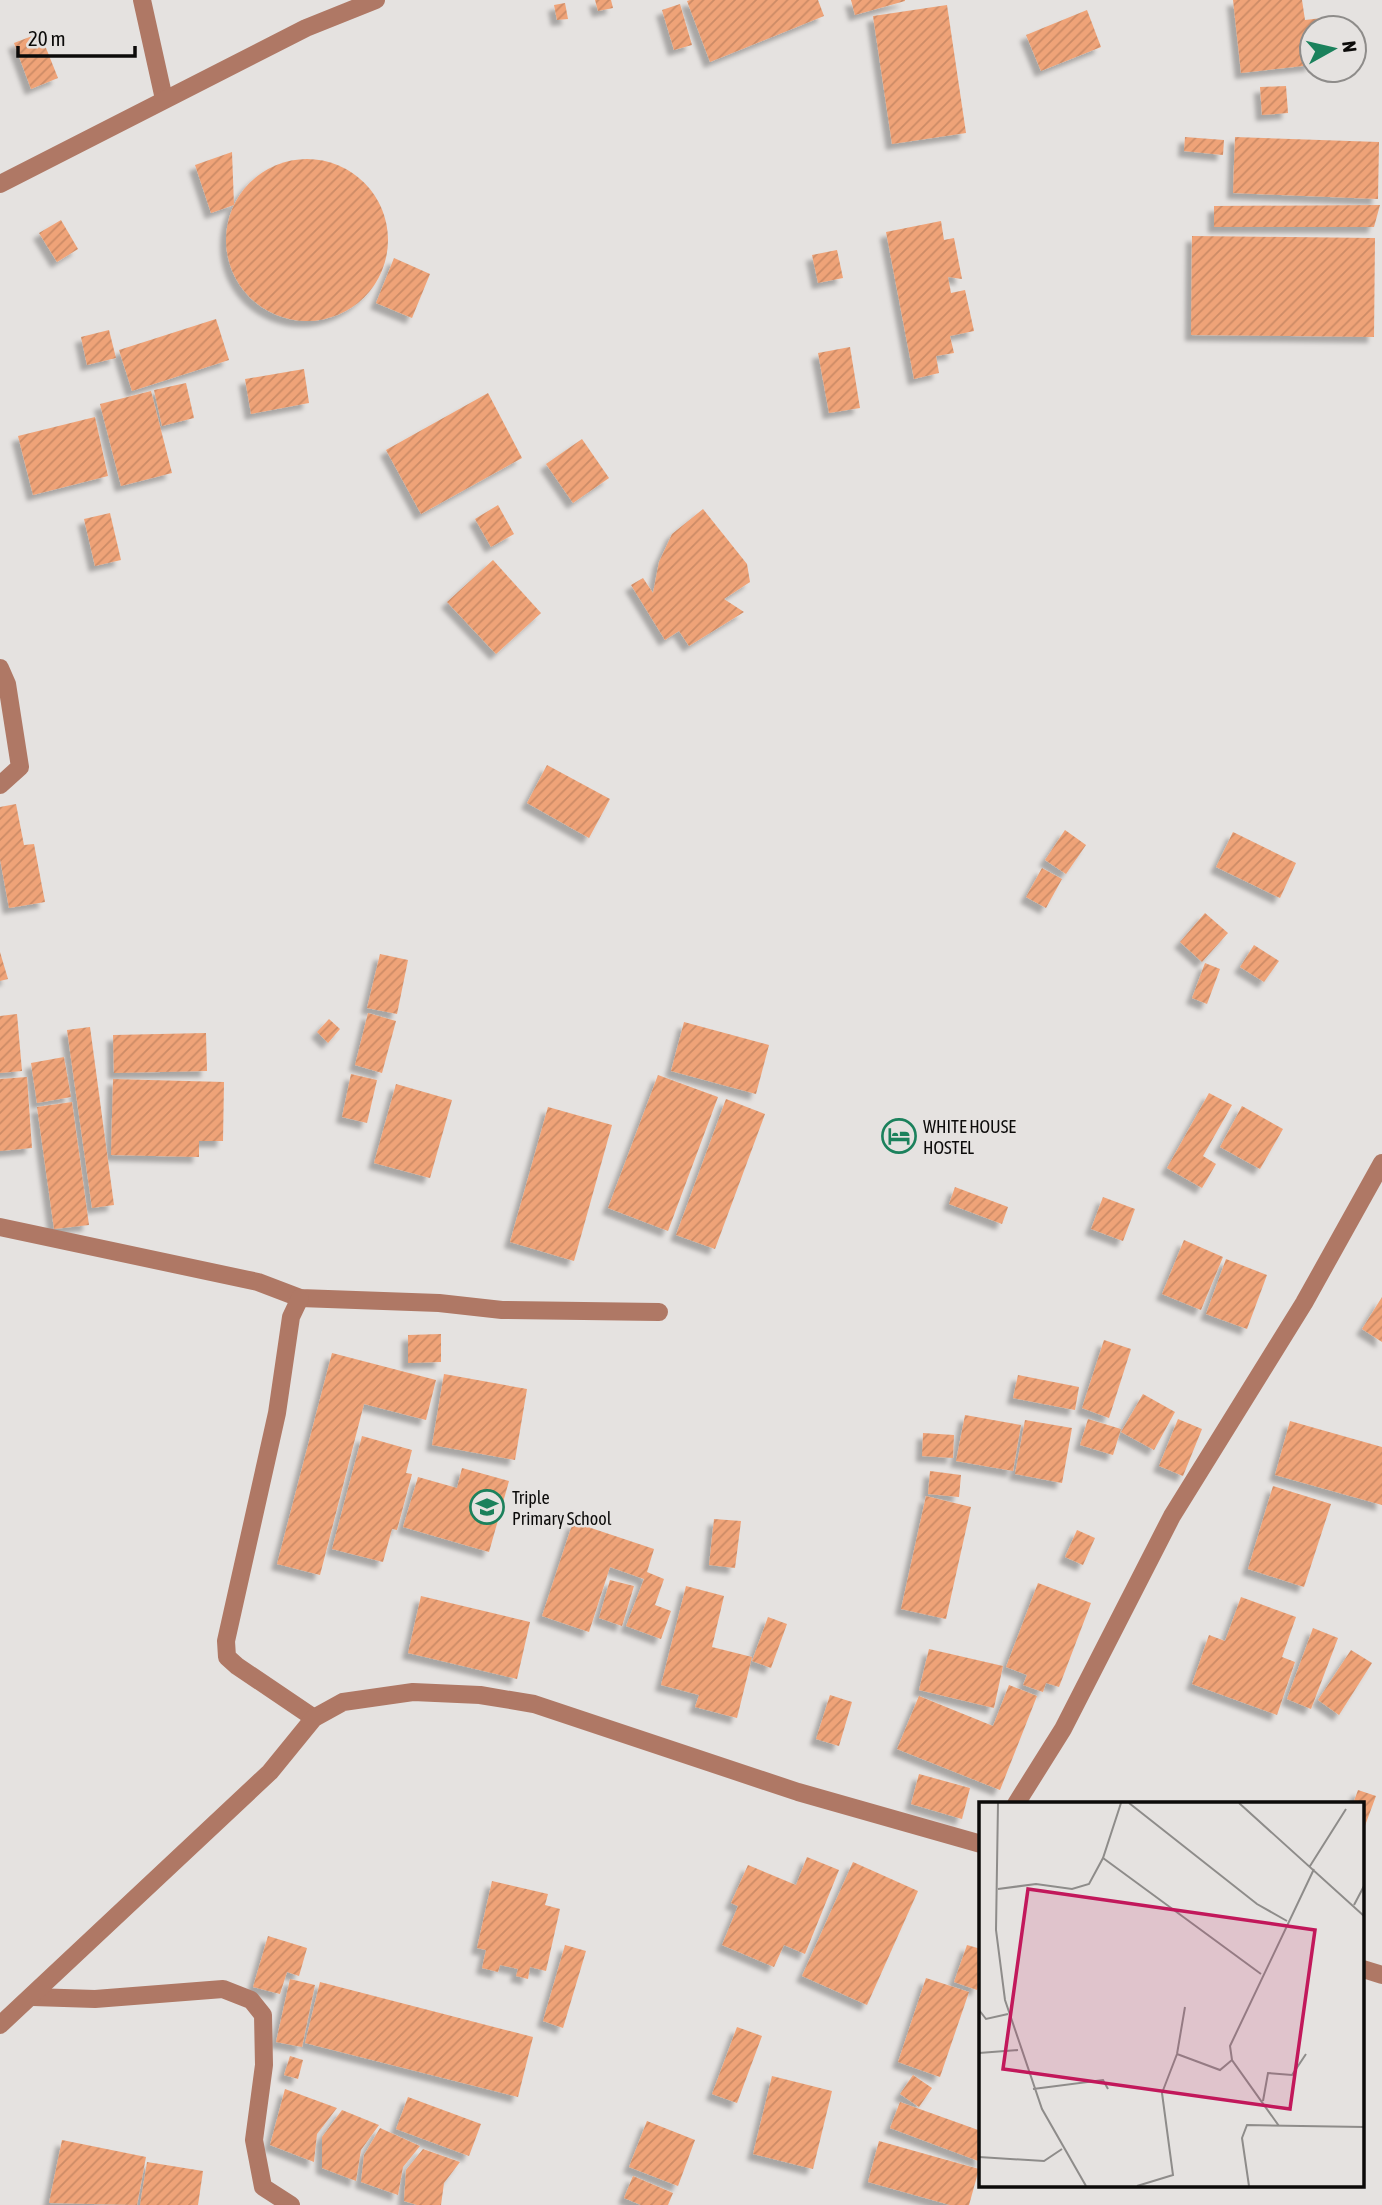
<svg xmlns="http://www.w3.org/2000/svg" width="1382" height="2205" font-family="'Asap Condensed',sans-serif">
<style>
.building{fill:url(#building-hatch);filter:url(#shadow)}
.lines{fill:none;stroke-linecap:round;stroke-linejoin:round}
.minor{stroke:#af7865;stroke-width:18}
.tertiary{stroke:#af7865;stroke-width:18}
.labels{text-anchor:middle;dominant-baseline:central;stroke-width:5;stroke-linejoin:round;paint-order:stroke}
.poi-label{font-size:18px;fill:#0c0b0a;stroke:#e5e2e0;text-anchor:start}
.inset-road{fill:none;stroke:#8e8c8a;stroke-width:2}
.view{fill:#c2185b;fill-opacity:0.15;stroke:#c2185b;stroke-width:3.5}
.inset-edge{fill:none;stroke:#0c0b0a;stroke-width:3.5}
</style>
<defs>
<pattern id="building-hatch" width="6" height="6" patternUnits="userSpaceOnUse" patternTransform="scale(1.75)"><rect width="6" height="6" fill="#efa378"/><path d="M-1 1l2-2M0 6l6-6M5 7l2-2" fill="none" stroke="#cc8b66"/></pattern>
<filter id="shadow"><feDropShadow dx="-6" dy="6" stdDeviation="2" flood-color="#0004"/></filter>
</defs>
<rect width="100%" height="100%" fill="#e5e2e0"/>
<g class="building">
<path d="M595 0H611L613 8 598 11Z"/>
<path d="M690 0H818L824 16 710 62 687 1Z"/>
<path d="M851 0H905V1L855 15Z"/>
<path d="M1233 0H1302L1305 20 1339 16 1340 28H1312V65L1241 73Z"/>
<path d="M565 3 568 19 557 20 554 5Z"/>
<path d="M680 4 692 45 674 50 662 10Z"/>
<path d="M947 5 966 133 892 144 873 16Z"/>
<path d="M1087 10 1101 47 1041 71 1026 35Z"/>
<path d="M40 33 58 78 31 89 14 43Z"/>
<path d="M1286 86 1288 113 1262 115 1260 87Z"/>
<path d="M1185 137 1224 140 1223 155 1184 151Z"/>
<path d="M1235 137 1379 142 1378 199 1233 193Z"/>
<path d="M232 152 234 205 211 213 195 165Z"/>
<circle cx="307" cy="240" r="81"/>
<path d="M1380 205 1374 227H1214V206Z"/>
<path d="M61 220 78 249 57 262 39 233Z"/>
<path d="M941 221 944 240 954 238 962 279 948 277 951 293 965 290 974 331 950 336 954 353 936 356 939 373 914 379 886 232Z"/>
<path d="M1192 236 1375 238 1374 337 1191 335Z"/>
<path d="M837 250 843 278 818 283 812 255Z"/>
<path d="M394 258 430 274 412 318 376 303Z"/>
<path d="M216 319 229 360 132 391 119 350Z"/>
<path d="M109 330 116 358 87 365 81 337Z"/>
<path d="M850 347 860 408 829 413 818 353Z"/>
<path d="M304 369 309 403 251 414 245 379Z"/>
<path d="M186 383 194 418 162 426 154 390Z"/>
<path d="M151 391 172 473 121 486 100 404Z"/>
<path d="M488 393 522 458 421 514 386 450Z"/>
<path d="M95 417 108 476 33 495 18 436Z"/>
<path d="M582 439 609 478 573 503 546 464Z"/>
<path d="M498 505 514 534 491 547 475 519Z"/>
<path d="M703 509 747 564 750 582 724 599 744 612 689 646 679 631 665 640 631 585 643 578 653 593 659 562 672 534Z"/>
<path d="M110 513 121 560 95 566 84 519Z"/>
<path d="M493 560 541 613 496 654 447 602Z"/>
<path d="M547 765 610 799 589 838 527 803Z"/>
<path d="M16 804 24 845 34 844 45 902 9 908 0 859V807Z"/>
<path d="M1065 830 1086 845 1066 874 1045 860Z"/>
<path d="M1233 832 1296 863 1280 898 1216 867Z"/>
<path d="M1042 868 1062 879 1046 908 1026 897Z"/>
<path d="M1205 913 1228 933 1202 962 1180 942Z"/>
<path d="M1254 945 1279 961 1264 982 1240 967Z"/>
<path d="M0 952 8 979 0 981Z"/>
<path d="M380 954 408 960 397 1014 367 1008Z"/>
<path d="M1205 963 1220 969 1207 1004 1192 998Z"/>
<path d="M368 1013 396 1021 382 1073 355 1065Z"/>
<path d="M17 1014 22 1071 0 1073V1016Z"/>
<path d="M329 1019 340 1029 328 1043 317 1032Z"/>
<path d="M684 1022 769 1045 756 1094 671 1071Z"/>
<path d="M90 1027 114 1205 92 1208 67 1030Z"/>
<path d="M206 1033 207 1071 114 1073 113 1035Z"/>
<path d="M64 1057 71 1097 37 1103 31 1063Z"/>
<path d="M351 1074 377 1080 367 1123 342 1117Z"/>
<path d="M658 1075 718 1097 668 1231 608 1208Z"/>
<path d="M27 1077 32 1148 0 1151V1079Z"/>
<path d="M113 1079 224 1082 223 1141H199V1157L111 1155Z"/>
<path d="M396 1084 452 1100 430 1178 374 1163Z"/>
<path d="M1209 1093 1232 1105 1203 1156 1216 1164 1202 1188 1167 1168Z"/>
<path d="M726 1099 765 1114 715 1249 676 1235Z"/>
<path d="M72 1102 89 1225 54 1229 37 1107Z"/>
<path d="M1242 1106 1283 1129 1260 1169 1220 1147Z"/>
<path d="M548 1107 612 1125 574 1261 510 1242Z"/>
<path d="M955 1187 1008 1207 1002 1224 949 1204Z"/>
<path d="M1103 1197 1135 1209 1123 1241 1091 1229Z"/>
<path d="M1184 1240 1223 1257 1201 1310 1162 1294Z"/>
<path d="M1226 1259 1267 1275 1247 1329 1206 1314Z"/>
<path d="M1382 1297V1342L1362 1329Z"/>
<path d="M441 1334V1362L408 1363V1335Z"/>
<path d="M1104 1340 1131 1349 1109 1418 1082 1408Z"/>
<path d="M332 1353 436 1380 426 1420 364 1404 320 1575 277 1564Z"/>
<path d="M444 1374 527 1389 515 1460 432 1445Z"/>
<path d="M1018 1375 1079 1387 1075 1410 1013 1398Z"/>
<path d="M1143 1394 1175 1412 1154 1450 1121 1432Z"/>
<path d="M965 1415 1021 1425 1013 1471 956 1461Z"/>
<path d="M1088 1419 1121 1429 1113 1455 1080 1445Z"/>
<path d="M1178 1419 1202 1429 1183 1476 1159 1466Z"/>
<path d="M1025 1420 1072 1428 1062 1483 1015 1474Z"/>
<path d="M1290 1421 1382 1447V1505L1275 1475Z"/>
<path d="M923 1433 954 1435 953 1458 922 1456Z"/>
<path d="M362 1436 412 1450 406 1473 412 1474 397 1530 392 1529 383 1562 332 1549Z"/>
<path d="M462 1468 509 1481 489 1552 403 1527 418 1477 457 1488Z"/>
<path d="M930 1471 961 1475 959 1497 928 1494Z"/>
<path d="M1273 1486 1331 1504 1304 1587 1248 1569Z"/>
<path d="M926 1496 971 1507 946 1619 901 1609Z"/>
<path d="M714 1519 741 1521 735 1568 709 1565Z"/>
<path d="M573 1522 654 1549 647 1572 664 1579 655 1605 671 1611 661 1639 626 1626 644 1579 610 1567 589 1632 542 1616Z"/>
<path d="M1077 1530 1095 1538 1083 1565 1065 1557Z"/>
<path d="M610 1580 634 1586 622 1626 599 1618Z"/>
<path d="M1038 1583 1091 1603 1059 1687 1046 1683 1043 1692 1023 1685 1027 1675 1006 1667Z"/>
<path d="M686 1586 724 1596 712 1647 752 1657 737 1718 695 1707 699 1695 661 1685Z"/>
<path d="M421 1596 530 1622 517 1679 408 1653Z"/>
<path d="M1241 1597 1296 1617 1282 1657 1295 1662 1277 1715 1192 1684 1209 1635 1225 1641Z"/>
<path d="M768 1617 787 1624 771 1668 752 1661Z"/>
<path d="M1313 1628 1338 1638 1311 1709 1287 1699Z"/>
<path d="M929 1649 1003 1666 994 1708 919 1690Z"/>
<path d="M1351 1650 1372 1663 1339 1715 1318 1700Z"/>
<path d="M1009 1685 1037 1696 1000 1790 897 1749 919 1696 993 1726Z"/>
<path d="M830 1695 852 1702 839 1746 816 1739Z"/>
<path d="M919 1774 970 1788 962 1819 911 1804Z"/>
<path d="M1358 1790 1376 1796 1363 1831V1804H1353Z"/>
<path d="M807 1857 839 1870 805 1954 784 1945 774 1967 722 1945 738 1906 731 1903 748 1865 796 1885Z"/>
<path d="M853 1862 918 1891 867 2005 802 1976Z"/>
<path d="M492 1881 548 1894 545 1905 560 1909 546 1971 530 1967 528 1979 516 1976 518 1969 500 1965 498 1972 482 1968 486 1950 477 1948Z"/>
<path d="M268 1936 307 1948 299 1976 287 1972 280 1994 253 1987Z"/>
<path d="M565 1945 586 1951 563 2028 543 2021Z"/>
<path d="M967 1945 981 1949V1978L977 1990 954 1982Z"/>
<path d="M926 1978 969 1992 940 2077 898 2062Z"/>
<path d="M290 1979 315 1985 302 2047 276 2042Z"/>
<path d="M320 1982 533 2037 518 2097 305 2043Z"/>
<path d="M737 2027 762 2036 737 2103 712 2094Z"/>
<path d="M290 2056 303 2060 298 2079 284 2075Z"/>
<path d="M913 2075 932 2088 919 2107 900 2094Z"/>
<path d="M772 2076 832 2091 813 2169 753 2154Z"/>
<path d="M285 2089 337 2108 317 2134 314 2162 270 2145Z"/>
<path d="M408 2097 481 2124 469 2156 396 2129Z"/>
<path d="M900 2102 981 2131V2162L890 2128Z"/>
<path d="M342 2110 379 2125 361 2150 356 2181 322 2168V2137Z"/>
<path d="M647 2121 695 2140 678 2186 629 2167Z"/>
<path d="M380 2128 420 2146 403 2167 398 2195 361 2182 364 2155Z"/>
<path d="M62 2140 146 2157 137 2205 49 2203Z"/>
<path d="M879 2141 979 2169 969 2205H950L868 2182Z"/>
<path d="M423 2149 460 2162 444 2183 441 2205H417L404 2201 406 2170Z"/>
<path d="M147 2162 203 2171 198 2205H140Z"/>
<path d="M633 2176 673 2193 668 2205H641L624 2198Z"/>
</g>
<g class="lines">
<g class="minor">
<path d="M142 0 164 99"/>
<path d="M0 668 7 684 20 767 0 785"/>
<path d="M0 1227 258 1282 300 1298 439 1303 502 1310 659 1312"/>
<path d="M300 1298 291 1317 277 1413 226 1641 227 1657 237 1666 314 1718"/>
<path d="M1016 1804 1063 1729 1172 1516 1304 1303 1382 1163"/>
<path d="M1363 1969 1382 1975"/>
<path d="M33 1997 95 1999 223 1989 251 2000 263 2015 264 2065 254 2140 263 2187 291 2205"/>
<path d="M0 2025 270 1772 314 1718 343 1702 413 1692 480 1695 534 1704 798 1792 981 1844"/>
</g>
<path class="tertiary" d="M0 184 306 28 376 0"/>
</g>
<defs>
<g id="hotel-ring" transform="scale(1.75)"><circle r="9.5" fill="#e5e2e0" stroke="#1b815c" stroke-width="1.5"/><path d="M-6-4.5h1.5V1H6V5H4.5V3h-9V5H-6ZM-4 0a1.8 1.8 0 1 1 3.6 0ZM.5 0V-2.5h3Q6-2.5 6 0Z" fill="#1b815c"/></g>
<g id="school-ring" transform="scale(1.75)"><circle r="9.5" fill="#e5e2e0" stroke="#1b815c" stroke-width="1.5"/><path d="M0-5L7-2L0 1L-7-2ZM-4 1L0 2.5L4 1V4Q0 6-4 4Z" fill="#1b815c"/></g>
</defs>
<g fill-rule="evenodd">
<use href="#hotel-ring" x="899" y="1136"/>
<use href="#school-ring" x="487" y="1507"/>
</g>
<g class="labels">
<g class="poi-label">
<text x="923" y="1126">WHITE HOUSE<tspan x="923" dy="21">HOSTEL</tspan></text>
<text x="512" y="1497">Triple<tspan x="512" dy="21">Primary School</tspan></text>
</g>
</g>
<g transform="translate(979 1802)">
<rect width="385" height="385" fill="#e5e2e0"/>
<path class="inset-road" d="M19 1 17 128 26 198 63 307 107 384M150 1 278 102 308 119M260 1 385 114M124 56 282 172M331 64 367 7M19 87 57 82 93 87 110 82 124 56 142 1M375 103 385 84M0 208 7 217 29 212M0 251 39 248M198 252 241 268 253 258M54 287 124 278 129 287M284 299 289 271 313 273 327 252M300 324 253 258 251 244 335 67M0 355 65 359 83 347M158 384 194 373 183 291 198 252 206 205M270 384 263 336 268 323 385 325"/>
<path class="view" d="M49 87 336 128 311 307 24 267Z"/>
<rect width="385" height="385" class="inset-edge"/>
</g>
<g transform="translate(1333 49) rotate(82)"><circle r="33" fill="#e5e2e0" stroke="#8e8c8a" stroke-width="2"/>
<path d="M0-5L12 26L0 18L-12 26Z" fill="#1b815c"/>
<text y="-10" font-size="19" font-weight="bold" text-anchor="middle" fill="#0c0b0a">N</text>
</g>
<path d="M18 46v10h117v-10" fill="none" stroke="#0c0b0a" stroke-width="3.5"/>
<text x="28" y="46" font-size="21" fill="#0c0b0a" stroke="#e5e2e0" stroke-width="5" paint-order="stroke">20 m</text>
</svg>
